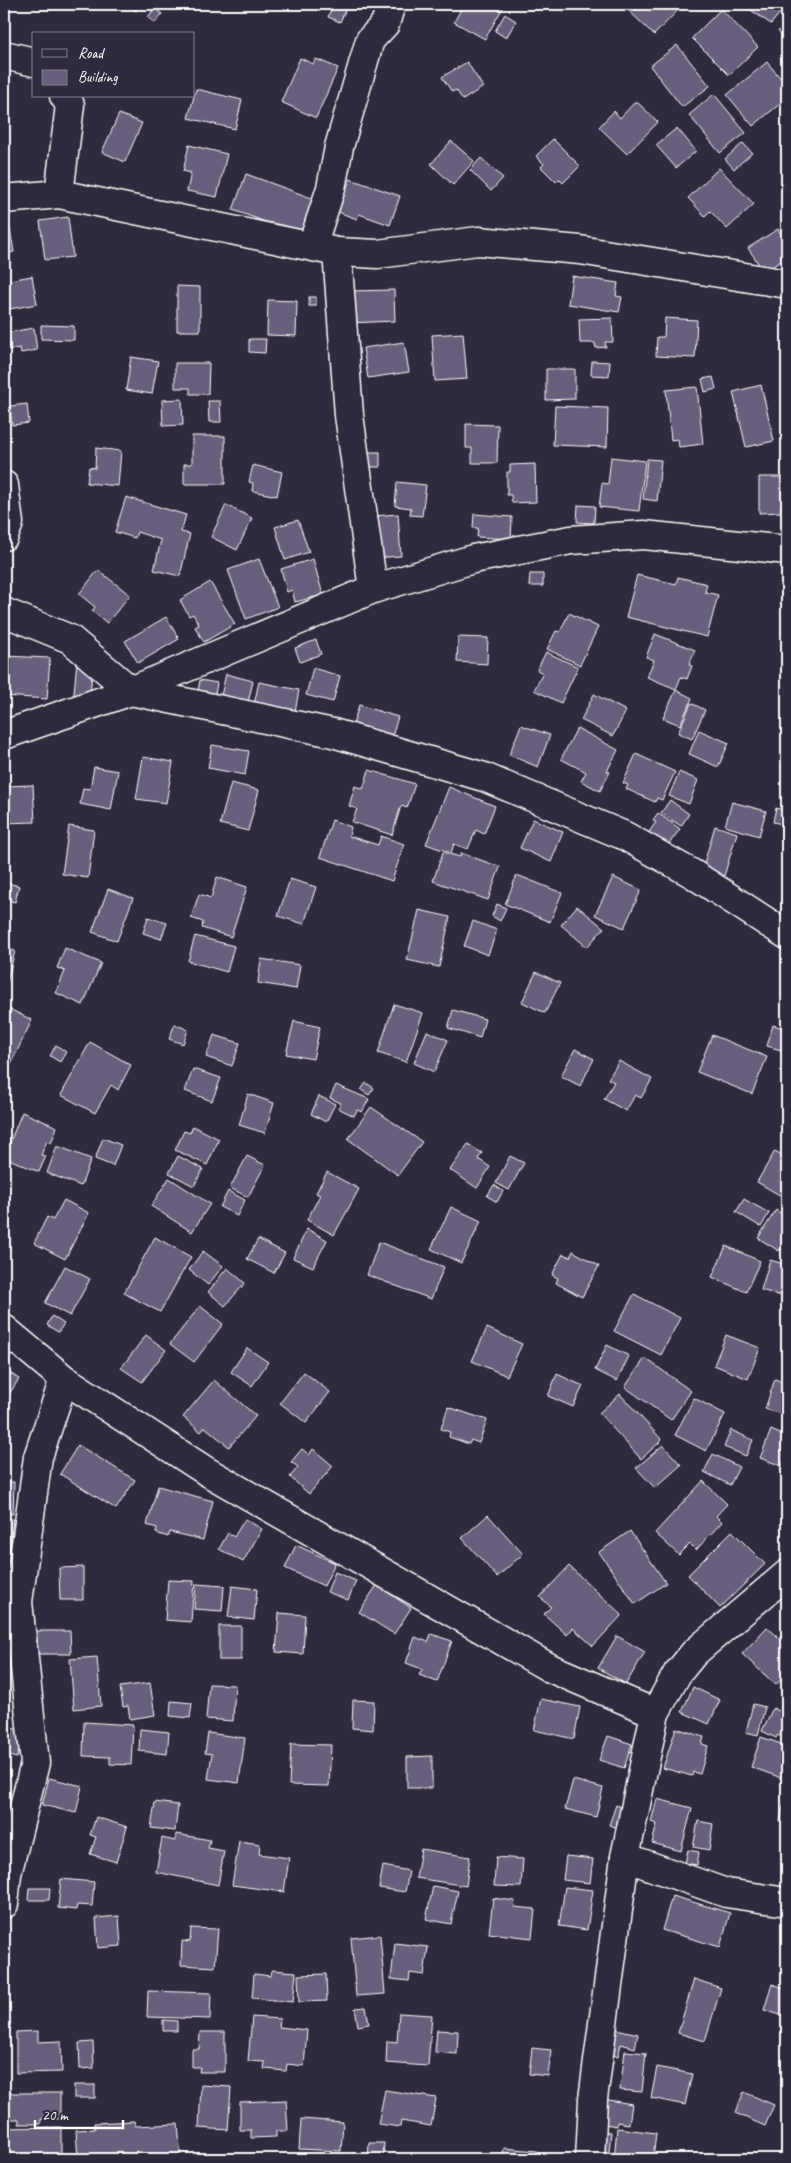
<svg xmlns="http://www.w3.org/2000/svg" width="791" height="2163" font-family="Caveat,sans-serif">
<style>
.building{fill:#695e7c;stroke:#fff}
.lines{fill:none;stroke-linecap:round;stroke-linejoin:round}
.street-casing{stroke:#fff;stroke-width:31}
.street{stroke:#2f2a3d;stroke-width:28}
</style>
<rect width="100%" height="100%" fill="#2f2a3d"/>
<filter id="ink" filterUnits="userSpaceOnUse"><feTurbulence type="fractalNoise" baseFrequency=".02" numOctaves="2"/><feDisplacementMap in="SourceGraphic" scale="10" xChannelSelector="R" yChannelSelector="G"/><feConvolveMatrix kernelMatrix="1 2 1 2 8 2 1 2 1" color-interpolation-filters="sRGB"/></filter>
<g filter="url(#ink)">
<g class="building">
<path d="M125 4H140L136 11Z"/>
<path d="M333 4H348L340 22 328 17Z"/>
<path d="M464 4H505L485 39 454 22Z"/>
<path d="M622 4H677L681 7 654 35Z"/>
<path d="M742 4H787L771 24Z"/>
<path d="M155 8 162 14 155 23 148 17Z"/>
<path d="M721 9 758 47 729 75 692 38Z"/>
<path d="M505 14 516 21 506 38 495 31Z"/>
<path d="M787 23V41L778 31Z"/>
<path d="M677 45 710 86 682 107 650 66Z"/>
<path d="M300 58 313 64 316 59 338 68 316 118 281 102Z"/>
<path d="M467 62 483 87 463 100 456 90 452 92 442 77Z"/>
<path d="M767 62 787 86V98L753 126 727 95Z"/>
<path d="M196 89 242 100 235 129 188 118Z"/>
<path d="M714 94 746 133 720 153 689 115Z"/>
<path d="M636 101 658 122 627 154 599 127 614 111 620 118Z"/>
<path d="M119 114 142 123 125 162 102 152Z"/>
<path d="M677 128 696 151 676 168 656 145Z"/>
<path d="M4 135 10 137 4 159Z"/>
<path d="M553 139 580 166 563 183 559 179 556 182 541 167 544 164 536 156Z"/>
<path d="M451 141 474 161 453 185 431 164Z"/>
<path d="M743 143 752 153 734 169 725 159Z"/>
<path d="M189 145 227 154 217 197 187 191 191 173 183 171Z"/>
<path d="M481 158 503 178 491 191 470 170Z"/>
<path d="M719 168 754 204 727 229 710 211 705 216 688 198Z"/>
<path d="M246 174 317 200 304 236 233 210Z"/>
<path d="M350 179 400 196 390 225 359 214 357 219 338 212Z"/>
<path d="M68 217 73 257 45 260 40 221Z"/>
<path d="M10 229 14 252 4 254V230Z"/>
<path d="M778 229 787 244V257L764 272 748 248Z"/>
<path d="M32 276 37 304 4 310V281Z"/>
<path d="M572 276 618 283 616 296 622 297 619 312 568 304Z"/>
<path d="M177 286 200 287V331H177Z"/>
<path d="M394 290 395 321 349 323 348 291Z"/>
<rect x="309" y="297" width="7" height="9"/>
<path d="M268 300 297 301 296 336 267 335Z"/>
<path d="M612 318 613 342H605L606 347 596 348 595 343H580L579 319Z"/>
<path d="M665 318 697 320 695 358 656 356 657 337H664Z"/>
<path d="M41 325 74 326V340L41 339Z"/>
<path d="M34 328 37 350 21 353 20 348 7 350 4 333Z"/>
<path d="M463 333 467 379 435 381 432 335Z"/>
<path d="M249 339H266L265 353 249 352Z"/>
<path d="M404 342 409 372 368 378 363 348Z"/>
<path d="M131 357 158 361 152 394 126 390Z"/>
<path d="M592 361 610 362 609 376 591 375Z"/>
<path d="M175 363H209L208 394H190V388H175Z"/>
<path d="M546 369H575V399L546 400Z"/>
<path d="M713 377 716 389 705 392 702 379Z"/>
<path d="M761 385 774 441 746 447 733 392Z"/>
<path d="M697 387 703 444 679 447 678 439 671 440 666 390Z"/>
<rect x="785" y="397" width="2" height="48"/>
<path d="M182 399 183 425 163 426 162 400Z"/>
<path d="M208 401H220L221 422H209Z"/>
<path d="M27 404 29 423 12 425 10 406Z"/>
<path d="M555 406 608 408 607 447 553 445Z"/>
<path d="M466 424 498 425 497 463H472V448H466Z"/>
<path d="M192 436H225V484H184V464H192Z"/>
<path d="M96 448 121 451 118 486 87 483 89 467 95 468Z"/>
<rect x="367" y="452" width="13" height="15"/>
<path d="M611 457 645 461 639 511 599 507 602 483 608 484Z"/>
<path d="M647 459 661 460 657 501 643 499Z"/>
<path d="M535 464 536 502 512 503 511 495H507V472H510V465Z"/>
<path d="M253 465 282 472 277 496 252 491 253 483 249 482Z"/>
<path d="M759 477H787V507H781V512L759 513Z"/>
<path d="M397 482 426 485 422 516 410 515 411 508 395 506Z"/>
<path d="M126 497 186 515 181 532 190 534 180 576 154 570 161 540 137 532 135 538 115 532Z"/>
<path d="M226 505 252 518 237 550 211 537Z"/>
<path d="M578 505 595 506 594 523 577 522Z"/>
<path d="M398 514 401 556 374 558V516Z"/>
<path d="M474 514 512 517 511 539 477 537 478 528H473Z"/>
<path d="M298 520 309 552 285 560 275 527Z"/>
<path d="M259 559 278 607 246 619 228 570Z"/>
<path d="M313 559 323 595 295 602 292 590 287 592 281 569Z"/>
<path d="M98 570 130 595 107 623 92 611 95 607 79 594Z"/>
<path d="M530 574H543V586H529Z"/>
<path d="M637 575 676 584 678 577 707 584 705 592 718 595 707 637 626 617Z"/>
<path d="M210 582 235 624 204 642 195 627 199 625 193 614 189 616 180 600Z"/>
<path d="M569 613 598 627 580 665 547 649 556 631 560 632Z"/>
<path d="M166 617 179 639 138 663 125 641Z"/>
<path d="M655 634 695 650 689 665 692 666 687 679 681 677 676 689 647 677 654 660 646 657Z"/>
<path d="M458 637 488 638 487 664 457 662Z"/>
<path d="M316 640 321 654 300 662 295 648Z"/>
<path d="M546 652 578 667 561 703 534 690 543 673 537 670Z"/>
<path d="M4 656 50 658 47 699 4 696Z"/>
<path d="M77 661 92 672 90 696 73 703Z"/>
<path d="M313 668 340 676 333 702 306 695Z"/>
<path d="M226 674 253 681 247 707 220 700Z"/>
<path d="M200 680 217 683 214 700 197 697Z"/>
<path d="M259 682 299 690 294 717 253 709Z"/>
<path d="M676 690 692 698 680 725 663 718Z"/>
<path d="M594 694 626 711 613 736 581 720Z"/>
<path d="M691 703 705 710 692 739 678 733Z"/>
<path d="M359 705 398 717 390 743 351 731Z"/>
<path d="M521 725 550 735 538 767 509 755Z"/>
<path d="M577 728 618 750 607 771 610 772 600 791 581 781 586 772 561 759Z"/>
<path d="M699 730 729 743 718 767 689 754Z"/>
<path d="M212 745 249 751 245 775 208 768Z"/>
<path d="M636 754 675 772 662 800 657 798 655 802 626 789 628 785 623 783Z"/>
<path d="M143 757 173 762 166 803 136 799Z"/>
<path d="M94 767 118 771 111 810 80 804 83 788 90 789Z"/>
<path d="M369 770 415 784 407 808 401 806 392 835 352 822 357 809 349 806 355 786 363 789Z"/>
<path d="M679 772 698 780 689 804 669 796Z"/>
<path d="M231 783 259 790 248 831 220 824Z"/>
<path d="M33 785 35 822 4 823V786Z"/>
<path d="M449 787 495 806 484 834 476 830 468 849 454 844 451 853 426 844Z"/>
<path d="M670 800 689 814 681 826 661 813Z"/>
<path d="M732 802 766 811 759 836 725 826Z"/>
<path d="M776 808 787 811V825L773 822Z"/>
<path d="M658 813 680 829 666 848 647 835 656 822 653 820Z"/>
<path d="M533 819 563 832 551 862 520 848Z"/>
<path d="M332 820 351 827 349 836 378 845 381 836 404 844 392 881 320 857Z"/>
<path d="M69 826 94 830 88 878 62 874Z"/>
<path d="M715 826 737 833 724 876 702 870Z"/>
<path d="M443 852 460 857 461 853 500 867 488 900 433 881Z"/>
<path d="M517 875 562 893 550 922 505 904Z"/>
<path d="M217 877 247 887 231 937 202 928 203 922 191 918 199 894 211 898Z"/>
<path d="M613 877 641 890 624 928 595 915Z"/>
<path d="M290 879 316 887 304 924 278 916Z"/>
<path d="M4 882 19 886 15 902 4 899Z"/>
<path d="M108 889 133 898 117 941 92 932Z"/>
<path d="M497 904 506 908 500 921 492 916Z"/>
<path d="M577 906 604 928 587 947 561 925Z"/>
<path d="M419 910 450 917 439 967 407 960Z"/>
<path d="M148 917 167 923 161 939 143 933Z"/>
<path d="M473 921 497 930 488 955 464 946Z"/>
<path d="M195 936 234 946 227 972 188 961Z"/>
<path d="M4 948 15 951 7 982 4 981Z"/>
<path d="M65 948 101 963 83 1005 56 993 65 971 57 968Z"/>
<path d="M261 959 300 965 296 989 258 983Z"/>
<path d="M536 972 560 983 545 1013 522 1002Z"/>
<path d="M394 1004 423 1013 406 1062 378 1053Z"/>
<path d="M7 1008 32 1020 4 1078V1015Z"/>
<path d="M453 1010 485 1019 480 1038 448 1028Z"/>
<path d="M294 1021 320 1027 313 1059 286 1054Z"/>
<path d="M175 1024 188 1030 183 1044 169 1039Z"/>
<path d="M773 1025 787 1029 781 1050 767 1046Z"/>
<path d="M427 1031 448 1040 434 1072 414 1063Z"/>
<path d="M214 1035 240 1043 232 1066 206 1057Z"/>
<path d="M712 1035 767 1057 752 1094 697 1072Z"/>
<path d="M90 1042 131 1065 118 1090 111 1085 95 1113 61 1095Z"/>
<path d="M56 1045 66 1052 60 1062 50 1056Z"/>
<path d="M787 1048V1065L781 1061Z"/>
<path d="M575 1049 594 1059 580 1086 561 1076Z"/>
<path d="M619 1061 652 1079 641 1098 635 1095 626 1111 604 1099 614 1082 608 1079Z"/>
<path d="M193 1069 221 1078 212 1101 185 1091Z"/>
<path d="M366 1083 374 1088 369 1095 361 1090Z"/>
<path d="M336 1085 369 1099 362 1112 357 1110 354 1116 338 1108 341 1103 330 1098Z"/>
<path d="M248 1094 274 1103 265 1133 239 1125Z"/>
<path d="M319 1096 335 1104 326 1122 311 1114Z"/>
<path d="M371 1107 422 1142 398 1175 348 1139Z"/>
<path d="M22 1112 57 1127 51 1143 47 1141 41 1155 46 1156 39 1172 4 1157Z"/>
<path d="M193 1126 219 1139 207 1165 175 1150 184 1131 190 1133Z"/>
<path d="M103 1138 121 1145 113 1166 95 1159Z"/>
<path d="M468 1144 482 1153 478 1159 490 1167 477 1188 450 1170Z"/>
<path d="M57 1146 91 1159 81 1186 47 1173Z"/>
<path d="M775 1151 787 1158V1190L783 1197 757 1182Z"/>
<path d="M178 1156 203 1169 194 1186 169 1173Z"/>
<path d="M247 1156 265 1165 248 1197 230 1188Z"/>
<path d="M510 1156 524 1163 509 1190 496 1183Z"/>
<path d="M327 1172 359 1189 334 1235 307 1220 320 1195 316 1193Z"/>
<path d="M169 1178 210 1204 192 1232 151 1206Z"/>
<path d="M494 1185 503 1191 497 1202 487 1196Z"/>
<path d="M228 1191 245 1200 237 1216 220 1207Z"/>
<path d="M744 1199 769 1213 761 1227 736 1212Z"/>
<path d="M64 1200 89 1213 65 1259 34 1243 47 1217 53 1220Z"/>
<path d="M451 1207 481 1221 461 1263 431 1249Z"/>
<path d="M776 1210 787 1218V1253L780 1249 779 1251 758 1238Z"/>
<path d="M307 1229 327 1240 313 1267 293 1258Z"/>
<path d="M155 1237 191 1257 160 1312 124 1293Z"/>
<path d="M258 1239 285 1253 274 1273 247 1259Z"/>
<path d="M379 1242 444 1267 431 1299 367 1275Z"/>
<path d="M726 1246 760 1261 746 1292 712 1277Z"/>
<path d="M203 1251 223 1266 208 1285 189 1270Z"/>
<path d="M573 1251 599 1266 582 1297 556 1283 558 1278 552 1275 563 1254 570 1257Z"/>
<path d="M770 1260 787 1265V1289L785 1297 761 1290Z"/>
<path d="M65 1266 90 1279 70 1316 45 1303Z"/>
<path d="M227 1268 245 1283 225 1306 208 1292Z"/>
<path d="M634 1294 680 1318 661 1355 614 1331Z"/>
<path d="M200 1306 223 1324 194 1362 170 1344Z"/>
<path d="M52 1316 64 1324 58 1332 47 1325Z"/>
<path d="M487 1328 522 1344 507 1376 472 1361Z"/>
<path d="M146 1335 166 1350 142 1382 121 1368Z"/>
<path d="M726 1335 760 1348 748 1379 714 1365Z"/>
<path d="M607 1345 629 1356 617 1381 595 1370Z"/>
<path d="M247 1348 268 1362 252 1386 231 1372Z"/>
<path d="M645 1358 691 1391 671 1420 625 1387Z"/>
<path d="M4 1369 19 1379 4 1402Z"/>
<path d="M304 1372 330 1392 306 1423 280 1403Z"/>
<path d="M557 1374 583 1386 573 1407 548 1396Z"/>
<path d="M775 1379 787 1384V1416L765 1409Z"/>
<path d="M214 1380 256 1416 229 1447 205 1427 201 1432 183 1417Z"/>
<path d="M620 1394 662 1440 641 1459 599 1413Z"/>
<path d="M694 1398 725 1414 706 1451 675 1435Z"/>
<path d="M448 1407 487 1420 479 1443 471 1440 469 1444 449 1437 450 1432 441 1429Z"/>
<path d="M731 1430 753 1440 746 1456 724 1447Z"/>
<path d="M771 1430 787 1437V1452L782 1466 760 1458Z"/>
<path d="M78 1445 135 1480 116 1509 60 1474Z"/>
<path d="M663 1445 681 1465 655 1488 636 1468Z"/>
<path d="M302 1449 309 1455 313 1449 333 1466 309 1494 290 1477 298 1467 291 1462Z"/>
<path d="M713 1454 739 1467 730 1485 704 1472Z"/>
<path d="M703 1481 727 1504 716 1516 722 1522 696 1550 690 1544 679 1555 655 1533Z"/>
<path d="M4 1482H14L13 1514 4 1513Z"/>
<path d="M158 1486 213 1501 203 1540 170 1532 168 1537 156 1533 157 1528 147 1525Z"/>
<path d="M488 1515 523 1554 497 1577 462 1538Z"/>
<path d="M4 1518 13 1519 9 1552H4Z"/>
<path d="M245 1519 262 1529 243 1562 219 1549 228 1533 234 1537Z"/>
<path d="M630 1531 666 1583 635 1604 599 1552Z"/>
<path d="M732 1531 765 1564 720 1608 688 1575Z"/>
<path d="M296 1545 335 1563 324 1586 285 1568Z"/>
<path d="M4 1556H8L4 1589Z"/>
<path d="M569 1566 622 1615 593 1646 573 1628 567 1635 544 1614 551 1607 540 1597Z"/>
<path d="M83 1567V1600H60L59 1568Z"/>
<path d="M335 1572 356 1581 348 1600 327 1592Z"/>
<path d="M168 1580 194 1581 191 1622 165 1620Z"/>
<path d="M196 1584 224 1586 222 1611 194 1609Z"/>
<path d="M377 1585 411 1608 394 1634 359 1612Z"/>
<path d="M232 1586 257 1589 254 1620 228 1617Z"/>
<path d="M279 1613 305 1615 303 1654 276 1652Z"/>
<rect x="219" y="1626" width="22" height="34"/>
<path d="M767 1627 787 1645 783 1650 787 1654V1672L776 1685 742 1654Z"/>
<path d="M37 1631H70L71 1654H37Z"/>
<path d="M431 1634 452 1641 437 1682 419 1675 422 1669 406 1663 415 1637 428 1642Z"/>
<path d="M617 1636 645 1652 626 1684 598 1668Z"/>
<path d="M97 1657 101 1706 74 1709 70 1659Z"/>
<path d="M150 1683 155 1715 130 1719 128 1706 123 1707 120 1687Z"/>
<path d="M209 1684 235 1685 233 1721 206 1719Z"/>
<path d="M693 1687 720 1700 709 1724 682 1712Z"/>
<path d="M541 1699 580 1707 574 1739 534 1730Z"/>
<path d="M353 1700 374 1701 373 1730 352 1728Z"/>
<path d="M171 1701 192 1703 190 1718 170 1716Z"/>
<path d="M753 1704 765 1707 758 1735 746 1732Z"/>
<path d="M773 1708 787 1715V1739L778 1735 776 1738 762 1731Z"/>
<path d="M84 1722 133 1725 131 1765 110 1764V1757L83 1756Z"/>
<path d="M4 1726 23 1731 17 1758 4 1755Z"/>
<path d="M676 1728 704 1737 702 1744 708 1746 700 1774 693 1772 692 1776 663 1768Z"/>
<path d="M140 1729 169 1732 167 1754 139 1751Z"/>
<path d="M208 1733 245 1738 239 1783 208 1779 212 1754 205 1753Z"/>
<path d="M608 1736 632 1744 624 1768 599 1760Z"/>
<path d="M761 1737 787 1746V1780L751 1767Z"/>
<path d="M291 1744 331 1745 329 1786 289 1785Z"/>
<path d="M432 1756V1788H407V1757Z"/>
<path d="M4 1768 10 1769 6 1798H4Z"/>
<path d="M49 1778 82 1786 76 1813 42 1805Z"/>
<path d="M573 1780 603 1788 596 1817 565 1809Z"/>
<path d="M787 1787V1824L780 1822Z"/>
<path d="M657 1799 692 1808 681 1851 652 1843 657 1824 651 1822Z"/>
<path d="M155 1802 178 1805 175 1831 151 1828Z"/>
<path d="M616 1805 626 1809 618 1828 609 1825Z"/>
<path d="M96 1817 127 1827 116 1862 90 1854 96 1837 90 1835Z"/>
<path d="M698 1821 713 1824 709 1850 693 1847Z"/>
<path d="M176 1834 210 1840 208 1848 224 1851 218 1885 156 1872 162 1838 175 1841Z"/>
<path d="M239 1841 260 1844 259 1854 289 1858 284 1892 232 1885Z"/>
<path d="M421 1849 470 1857 466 1886 416 1878Z"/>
<path d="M688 1850 699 1852 697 1865 685 1863Z"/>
<path d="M566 1856 593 1859 590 1883 563 1880Z"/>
<path d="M496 1857 523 1859 521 1887 494 1886Z"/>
<path d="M383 1866 409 1871 405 1892 379 1888Z"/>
<path d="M61 1879 94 1882 92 1906 77 1905 76 1910 58 1908Z"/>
<path d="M433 1886 458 1891 451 1924 426 1919Z"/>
<path d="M565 1887 593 1890 587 1930 559 1926Z"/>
<path d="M29 1888H50L49 1900H28Z"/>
<path d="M672 1896 730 1913 720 1947 662 1930Z"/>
<path d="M493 1898 515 1901 514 1907 535 1909 532 1938 489 1933Z"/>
<path d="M119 1916 121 1946 98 1948 96 1918Z"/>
<path d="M191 1928 218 1929 215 1967 181 1965 182 1941 190 1942Z"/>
<path d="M380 1935 385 1994 356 1996 351 1938Z"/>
<path d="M395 1943 428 1947 424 1975 410 1973 409 1981 391 1979Z"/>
<path d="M272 1970 296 1972 293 2002 252 1998 254 1974 271 1976Z"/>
<path d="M326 1974 327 2001 299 2002 298 1975Z"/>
<path d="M694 1979 721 1988 705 2041 678 2033Z"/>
<path d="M772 1984 787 1989V2017L764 2010Z"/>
<path d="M148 1991 211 1993 210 2019 147 2017Z"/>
<path d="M366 2007 369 2024 358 2026 355 2008Z"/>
<path d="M399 2013 432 2015 428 2066 386 2063 387 2041 397 2042Z"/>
<path d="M252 2017 280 2019 279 2027 307 2030 304 2066 287 2064 286 2071 264 2069 265 2062 248 2061Z"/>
<path d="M163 2020 177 2021V2031H163Z"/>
<path d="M612 2028 638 2034 635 2048 621 2044 618 2056 606 2053Z"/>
<path d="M437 2030 458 2031 457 2054 435 2052Z"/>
<path d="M38 2031V2042L61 2041 62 2072 16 2073V2032Z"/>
<path d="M200 2032H225V2072H199L200 2067H192V2049H199Z"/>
<path d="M93 2042 94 2068 80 2069 79 2043Z"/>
<path d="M532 2048 551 2050 548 2076 529 2074Z"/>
<path d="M625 2051 646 2053 642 2092 620 2090Z"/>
<path d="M657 2067 692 2074 685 2105 651 2098Z"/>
<rect x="74" y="2085" width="21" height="13"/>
<path d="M201 2085 231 2087 228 2130 199 2128Z"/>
<path d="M385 2090 436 2098 431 2126 401 2121 400 2127 378 2124Z"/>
<path d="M744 2092 774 2105 765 2126 735 2113Z"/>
<path d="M4 2093H60V2119H41V2124H19V2119H4Z"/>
<path d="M603 2099 632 2104 629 2124 617 2122V2126L604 2124Z"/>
<path d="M286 2100 288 2131H276V2137L251 2138V2130H240V2102Z"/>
<path d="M301 2119 343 2122 341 2151 299 2149Z"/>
<path d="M134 2121 135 2126 178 2124 181 2159H78L76 2130 95 2129 94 2123Z"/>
<path d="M61 2127V2156H41V2159H18V2157H4V2128Z"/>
<path d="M617 2128 656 2133 653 2159H614Z"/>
<path d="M599 2131 611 2132 609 2152 597 2150Z"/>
<path d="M369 2143H384L383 2159H368Z"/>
<path d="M504 2148 537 2151 536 2159H502Z"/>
</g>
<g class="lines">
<g class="street-casing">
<g id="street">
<path d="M4 55 34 62"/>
<path d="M59 194 70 105 64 96"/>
<path d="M4 199 59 194 337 252 378 254 478 241 580 250 787 284"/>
<path d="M312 246 331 188 339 147 370 40 385 24 391 4"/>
<path d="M337 252 349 415 373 589"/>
<path d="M4 485 9 523 4 536"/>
<path d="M4 612 70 639 131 691 333 733 484 777 625 836 693 874 787 935"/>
<path d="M4 735 131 691 373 589 473 559 571 540 644 535 787 550"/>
<path d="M4 1329 64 1379 206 1471 550 1668 655 1713"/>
<path d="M625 1857 726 1893 787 1902"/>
<path d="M4 1904 7 1874 35 1763 18 1602 38 1457 64 1379"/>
<path d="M590 2159 593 2099 625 1857 655 1713 677 1674 694 1653 787 1574"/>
</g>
</g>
<use href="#street" class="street"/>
</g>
</g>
<rect width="791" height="2163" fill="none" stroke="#2f2a3d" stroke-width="20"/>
<rect x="10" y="10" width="771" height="2143" fill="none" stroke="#fff" stroke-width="2" filter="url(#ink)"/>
<rect x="32" y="32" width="162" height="65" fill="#2f2a3d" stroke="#827f8b"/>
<rect x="42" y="49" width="25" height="8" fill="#2f2a3d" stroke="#827f8b"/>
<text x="78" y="58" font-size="15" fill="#ffffff">Road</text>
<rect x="42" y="70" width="25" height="15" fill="#695e7c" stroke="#827f8b"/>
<text x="78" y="82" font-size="15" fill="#ffffff">Building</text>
<path d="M35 2120v8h88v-8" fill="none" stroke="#ffffff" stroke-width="2.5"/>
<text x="42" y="2120" font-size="15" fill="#ffffff" stroke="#2f2a3d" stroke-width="4" paint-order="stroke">20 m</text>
</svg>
